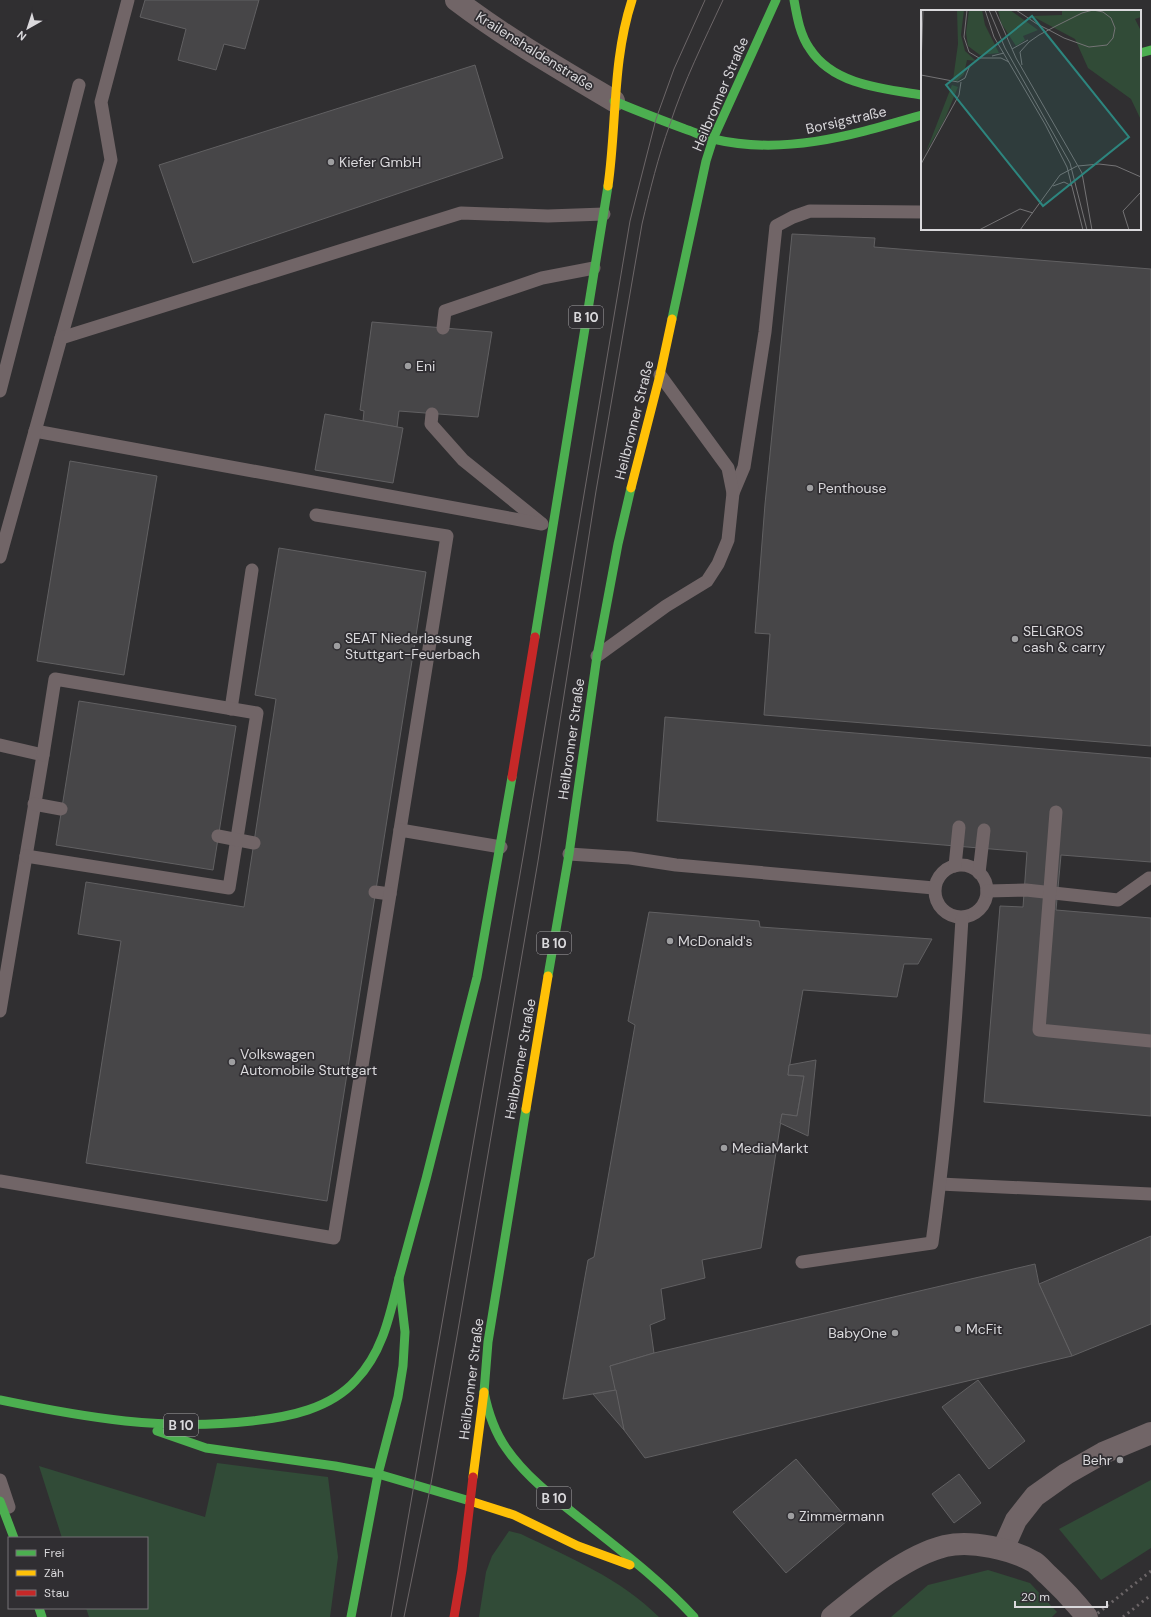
<svg xmlns="http://www.w3.org/2000/svg" width="1151" height="1617" font-family="'DM Sans',sans-serif">
<style>
.green{fill:#314b37}
.building{fill:#474648;stroke:#616062}
.lines{fill:none;stroke-linecap:round;stroke-linejoin:round}
.lane{stroke:#716567;stroke-width:13}
.street{stroke:#716567;stroke-width:22}
.fast{stroke:#4caf50;stroke-width:9}
.slow{stroke:#ffc107;stroke-width:9}
.jam{stroke:#c62828;stroke-width:9}
.tram{stroke:#6c6668;stroke-width:1}
.rail{stroke:#6c6668;stroke-width:3;stroke-dasharray:2 4;stroke-linecap:butt}
.lane-bridge{stroke:#716567;stroke-width:13}
.poi-dot{fill:#9e9ea0;stroke:#302e32;stroke-width:1.5}
.labels{text-anchor:middle;dominant-baseline:central;stroke-width:3.5;stroke-linejoin:round;paint-order:stroke}
.shield{fill:#302e32;stroke:#a7a6a9;stroke-width:1}
.shield-label{font-size:13px;font-weight:bold;fill:#dad9dc}
.street-label{font-size:14px;fill:#dad9dc;stroke:#302e32}
.poi-label{font-size:14px;fill:#dad9dc;stroke:#302e32;text-anchor:start}
.inset-road{fill:none;stroke:#747375;stroke-width:1}
.view{fill:#2d857e;fill-opacity:0.15;stroke:#2d857e;stroke-width:2}
.inset-edge{fill:none;stroke:#dad9dc;stroke-width:2}
</style>
<rect width="100%" height="100%" fill="#302f31"/>
<g class="green">
<path d="M217 1463 328 1477 338 1557 330 1617H89L86 1608H147V1538H62L39 1466 205 1517Z"/>
<path d="M1151 1480V1548L1101 1580 1059 1529Z"/>
<path d="M509 1531 521 1534C570 1558 620 1578 659 1617H479L486 1572 492 1556Z"/>
<path d="M988 1570 1030 1583 1057 1612 1052 1617H891L928 1585Z"/>
</g>
<g class="building">
<path d="M145 0H259L245 49 224 44 216 70 178 60 186 29 140 17Z"/>
<path d="M475 65 503 158 193 263 159 165Z"/>
<path d="M792 234 875 238 874 247 1151 269V746L764 715 770 634 755 633 765 504Z"/>
<path d="M372 322 492 332 478 417 399 411 397 427 363 421 364 411 360 410Z"/>
<path d="M325 414 403 428 393 483 315 470Z"/>
<path d="M70 461 157 476 124 675 37 661Z"/>
<path d="M279 548 426 572 327 1201 86 1163 121 941 78 934 86 882 244 907 276 699 255 695Z"/>
<path d="M79 701 236 726 213 870 56 845Z"/>
<path d="M665 717 1151 758V862L1061 855 1056 910 1151 918V1116L984 1102 1000 906 1023 907 1027 852 657 821Z"/>
<path d="M649 912 759 921 760 927 932 939 918 964H904L897 997 803 990 788 1075 804 1076 797 1116 782 1114 761 1248 702 1260 705 1278 661 1289 665 1319 650 1325 654 1353 610 1366 616 1390 563 1399 588 1260 594 1257 635 1025 628 1021Z"/>
<path d="M816 1060 808 1136 780 1123 782 1114 797 1116 804 1076 788 1075 789 1065Z"/>
<path d="M1151 1236V1324L1072 1356 1039 1284Z"/>
<path d="M1035 1264 1039 1284 1072 1356 645 1458 624 1430 610 1366 654 1353Z"/>
<path d="M978 1380 1025 1441 989 1469 942 1407Z"/>
<path d="M616 1390 624 1430 593 1394Z"/>
<path d="M796 1459 848 1520 786 1573 733 1512Z"/>
<path d="M959 1474 981 1503 954 1523 932 1494Z"/>
</g>
<g class="lines">
<g class="lane">
<path d="M443 328 445 311 542 278 594 268"/>
<path d="M61 338 111 160 101 102 128 0"/>
<path d="M0 391 79 85"/>
<path d="M432 414 431 424 463 460 541 523"/>
<path d="M35 431 542 524"/>
<path d="M733 493 744 467 765 332 776 226 793 217 810 211 922 212"/>
<path d="M316 515 447 536 400 830"/>
<path d="M0 557 61 338 461 213 548 216 604 214"/>
<path d="M597 656 666 606 707 581 718 564 728 540 733 493 728 468 660 375"/>
<path d="M231 709 252 570"/>
<path d="M0 745 43 755 0 1011"/>
<path d="M34 804 61 809"/>
<path d="M569 854 630 858 676 865 934 888"/>
<path d="M26 856 229 888 257 713 55 679 43 755"/>
<circle cx="961" cy="891" r="26"/>
<path d="M955 866 959 827"/>
<path d="M979 873 984 830"/>
<path d="M987 891 1026 890 1118 900 1149 878H1151"/>
<path d="M375 892 390 894 400 830 501 847"/>
<path d="M0 1181 334 1238 390 894"/>
<path d="M940 1184 1151 1194"/>
<path d="M802 1262 932 1243C947 1134 956 1026 962 918"/>
<path d="M0 1480 9 1507"/>
</g>
<g class="street">
<path d="M456 0C506 38 560 69 614 101"/>
<path d="M1003 1549 1016 1520 1035 1496 1066 1474 1103 1453 1151 1433"/>
<path d="M832 1617C864 1591 905 1556 945 1546 972 1540 1011 1549 1034 1562 1039 1565 1043 1571 1048 1575 1062 1588 1075 1602 1087 1617"/>
</g>
<g class="fast">
<path d="M794 0C797 17 800 35 810 49 833 85 884 89 922 95"/>
<path d="M1140 53 1151 50"/>
<path d="M614 101C637 111 661 120 685 129 694 132 704 137 713 139 785 156 853 135 922 115"/>
<path d="M672 319 706 161 713 139 776 0"/>
<path d="M535 637 608 186"/>
<path d="M548 976 569 854 597 656 618 544 631 488"/>
<path d="M399 1278 426 1179 477 977 512 777"/>
<path d="M484 1392 488 1342 526 1109"/>
<path d="M484 1392C488 1412 494 1431 506 1448 526 1477 554 1498 581 1519 620 1550 660 1580 694 1617"/>
<path d="M0 1400C87 1418 163 1431 252 1421 289 1417 330 1409 356 1380 383 1352 390 1314 399 1278"/>
<path d="M157 1431 206 1448 335 1466 378 1474"/>
<path d="M378 1474 470 1501"/>
<path d="M0 1501 14 1538"/>
<path d="M39 1608 42 1617"/>
<path d="M351 1617 378 1474 398 1397 403 1366 405 1332 399 1280"/>
</g>
<g class="slow">
<path d="M608 186C617 123 612 61 632 0"/>
<path d="M631 488 660 375 672 319"/>
<path d="M526 1109 548 976"/>
<path d="M473 1477 484 1392"/>
<path d="M470 1501 514 1515 578 1546 630 1565"/>
</g>
<g class="jam">
<path d="M512 777 535 637"/>
<path d="M454 1617 462 1570 473 1477"/>
</g>
<g class="tram">
<path d="M391 1617 523 857 630 221 656 119 674 69 705 0"/>
<path d="M404 1617 430 1489 457 1336 538 861 596 491 642 224C650 190 658 157 670 124 684 81 704 41 723 0"/>
</g>
<g class="rail">
<path d="M1093 1617 1151 1571"/>
<path d="M1123 1617 1151 1595"/>
</g>
<g class="lane-bridge">
<path d="M1056 812 1039 1030 1151 1041"/>
<path d="M218 836 254 843"/>
</g>
</g>
<g class="poi-dot">
<circle cx="331" cy="162" r="4"/>
<circle cx="408" cy="366" r="4"/>
<circle cx="810" cy="488" r="4"/>
<circle cx="1015" cy="639" r="4"/>
<circle cx="337" cy="646" r="4"/>
<circle cx="670" cy="941" r="4"/>
<circle cx="232" cy="1062" r="4"/>
<circle cx="724" cy="1148" r="4"/>
<circle cx="958" cy="1329" r="4"/>
<circle cx="895" cy="1333" r="4"/>
<circle cx="1120" cy="1460" r="4"/>
<circle cx="791" cy="1516" r="4"/>
</g>
<g class="labels">
<g class="shield">
<rect x="569" y="306" width="34" height="22" rx="3"/>
<rect x="537" y="932" width="34" height="22" rx="3"/>
<rect x="164" y="1414" width="34" height="22" rx="3"/>
<rect x="537" y="1487" width="34" height="22" rx="3"/>
</g>
<g class="shield-label">
<text x="586" y="317">B 10</text>
<text x="554" y="943">B 10</text>
<text x="181" y="1425">B 10</text>
<text x="554" y="1498">B 10</text>
</g>
<g class="street-label">
<text transform="translate(535 51) rotate(32)">Krailenshaldenstraße</text>
<text transform="translate(720 94) rotate(-67)">Heilbronner Straße</text>
<text transform="translate(846 120) rotate(-13)">Borsigstraße</text>
<text transform="translate(634 420) rotate(-76)">Heilbronner Straße</text>
<text transform="translate(571 739) rotate(-82)">Heilbronner Straße</text>
<text transform="translate(520 1059) rotate(-80)">Heilbronner Straße</text>
<text transform="translate(471 1379) rotate(-83)">Heilbronner Straße</text>
</g>
<g class="poi-label">
<text x="339" y="162">Kiefer GmbH</text>
<text x="416" y="366">Eni</text>
<text x="818" y="488">Penthouse</text>
<text x="1023" y="631">SELGROS<tspan x="1023" dy="16">cash &amp; carry</tspan></text>
<text x="345" y="638">SEAT Niederlassung<tspan x="345" dy="16">Stuttgart-Feuerbach</tspan></text>
<text x="678" y="941">McDonald's</text>
<text x="240" y="1054">Volkswagen<tspan x="240" dy="16">Automobile Stuttgart</tspan></text>
<text x="732" y="1148">MediaMarkt</text>
<text x="966" y="1329">McFit</text>
<text x="887" y="1333" text-anchor="end">BabyOne</text>
<text x="1112" y="1460" text-anchor="end">Behr</text>
<text x="799" y="1516">Zimmermann</text>
</g>
</g>
<g transform="translate(921 10)">
<rect width="220" height="220" fill="#302f31"/>
<path d="M36 0H43L40 25 44 41 55 51 46 50 43 64 36 71 32 70 37 34ZM48 0H61L64 15 78 43 59 45 47 36 45 23ZM77 0H89L117 20 102 26 104 30 95 36 80 13ZM141 0H220V7L214 9 220 21V110L210 89 167 58 154 29 111 6 141 5ZM31 75 37 77 23 111 5 142Z" fill="#314b37"/>
<path class="inset-road" d="M46 0 43 27 48 42 58 48H80L88 52M64 0 73 27 124 114 146 157 162 220M68 0 84 38 149 153 166 220M74 0 95 48 161 163 171 220M95 0 116 14 128 20 143 28 168 37 186 35 192 28 194 18 190 8 182 2 172 0 161 3 135 16 118 25 108 32 99 42 101 55M91 39 107 30M71 46 83 43M0 56 2 0M0 65 37 72 44 68 49 55M0 154 38 85 40 72M157 156 178 154 195 156 220 167M132 176 143 172 151 176M58 220 99 199 112 203M99 220 139 165 156 156M208 220 202 201 220 182"/>
<path class="view" d="M111 6 208 127 122 196 25 75Z"/>
<rect width="220" height="220" class="inset-edge"/>
</g>
<rect x="8" y="1537" width="140" height="72" fill="#302e32" stroke="#747276"/>
<rect x="16" y="1550" width="20" height="6" fill="#4caf50" stroke="#747276"/>
<text x="44" y="1557" font-size="12" fill="#dad9dc">Frei</text>
<rect x="16" y="1570" width="20" height="6" fill="#ffc107" stroke="#747276"/>
<text x="44" y="1577" font-size="12" fill="#dad9dc">Zäh</text>
<rect x="16" y="1590" width="20" height="6" fill="#c62828" stroke="#747276"/>
<text x="44" y="1597" font-size="12" fill="#dad9dc">Stau</text>
<g transform="translate(28 28) rotate(219)" stroke="#302e32" stroke-width="3" paint-order="stroke">
<path d="M0-3L7 15L0 10L-7 15Z" fill="#dad9dc"/>
<text y="-6" font-size="11" font-weight="bold" text-anchor="middle" fill="#dad9dc">N</text>
</g>
<path d="M1015 1601v6h92v-6" fill="none" stroke="#dad9dc" stroke-width="2"/>
<text x="1021" y="1601" font-size="12" fill="#dad9dc" stroke="#302e32" stroke-width="3" paint-order="stroke">20 m</text>
</svg>
